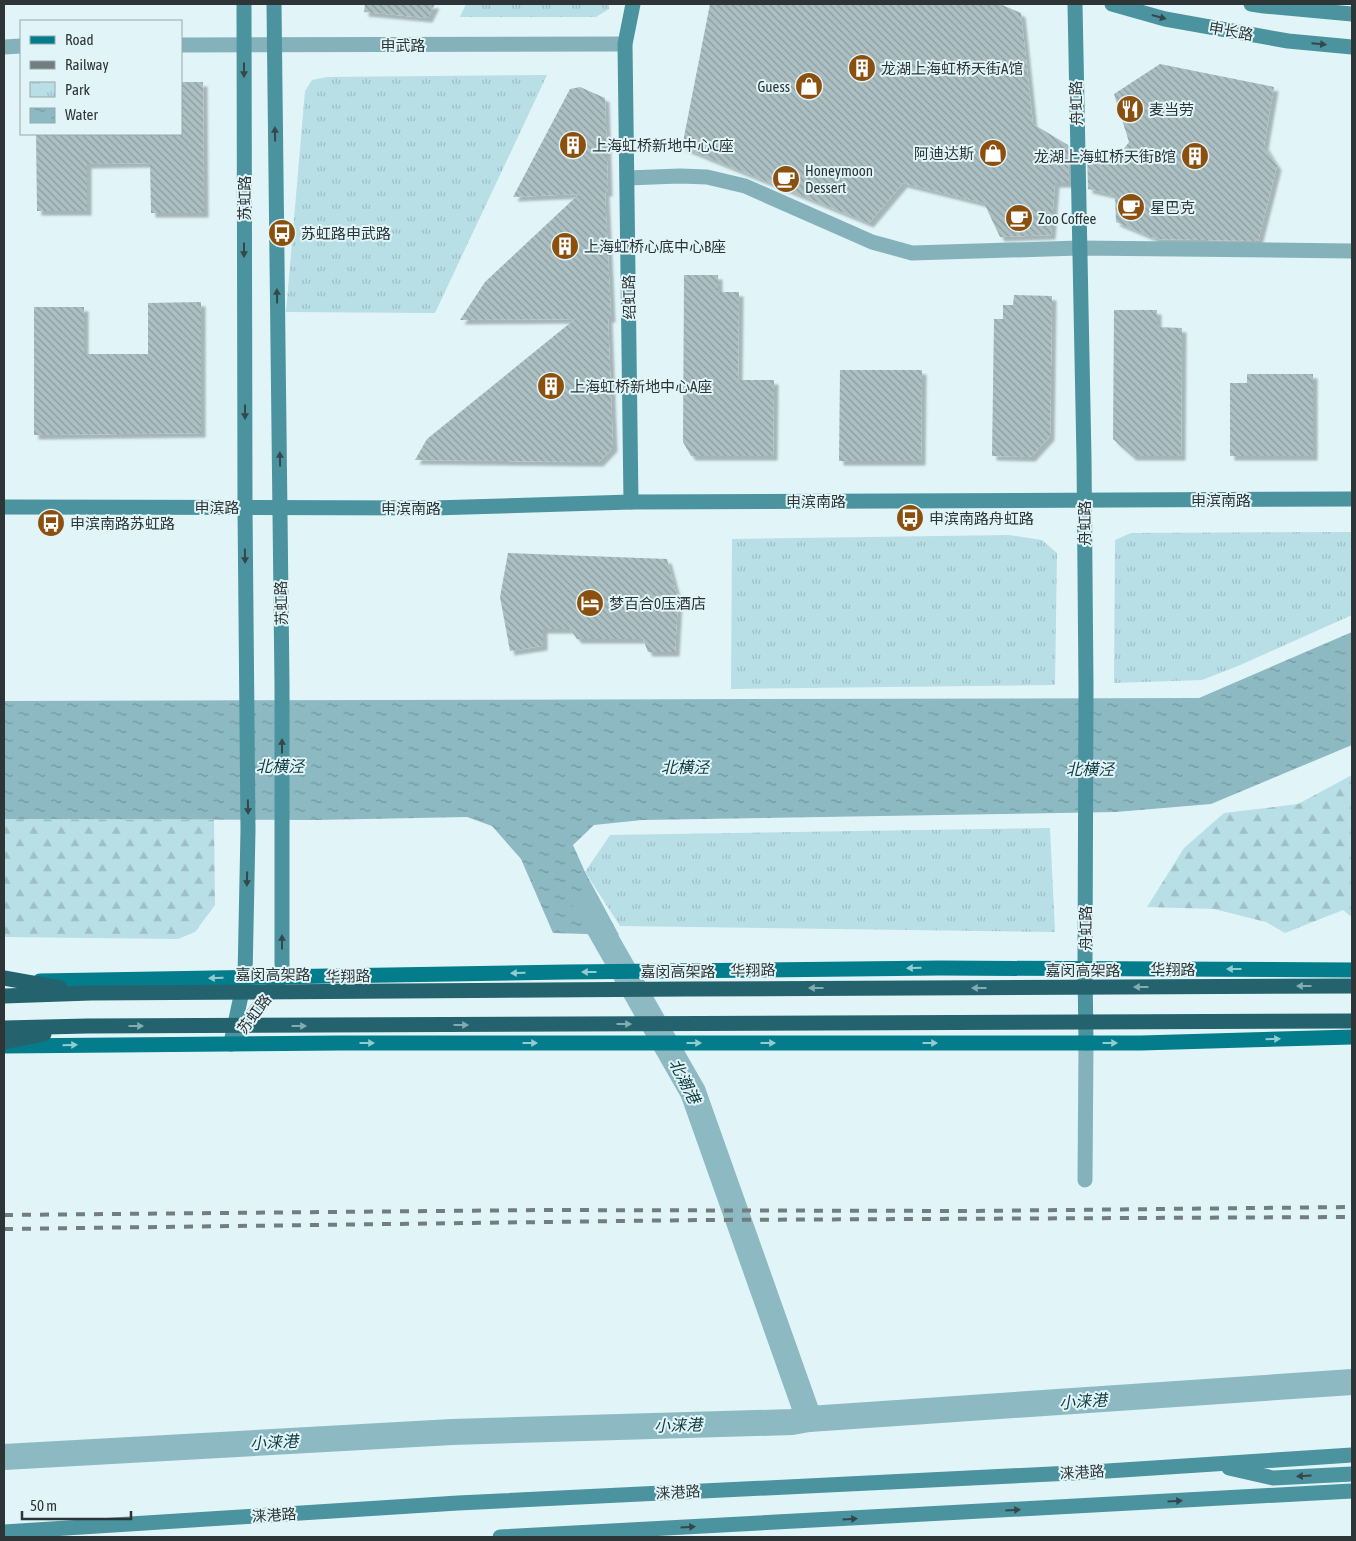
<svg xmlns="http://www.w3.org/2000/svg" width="1356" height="1541" font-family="'Asap Condensed','Noto Sans SC',sans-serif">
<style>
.forest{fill:url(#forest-firs)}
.park{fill:url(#park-tufts)}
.water{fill:url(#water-ripples)}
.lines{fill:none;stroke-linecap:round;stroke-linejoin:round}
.river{stroke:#8db9c2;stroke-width:26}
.building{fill:url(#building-back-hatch);filter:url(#shadow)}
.street{stroke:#85b2ba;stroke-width:15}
.secondary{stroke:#4b939f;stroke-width:15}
.primary{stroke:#037c8b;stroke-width:15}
.highway{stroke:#24636d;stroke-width:15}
.rail{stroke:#717d7f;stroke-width:4;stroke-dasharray:9 9;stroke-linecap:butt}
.oneway{fill:#34484c}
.oneway2{fill:#93cbd2}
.oneway3{fill:#82acb2}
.labels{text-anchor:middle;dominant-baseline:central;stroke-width:4;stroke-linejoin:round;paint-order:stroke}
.street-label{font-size:15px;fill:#2e3537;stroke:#e1f5f8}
.poi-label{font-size:15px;fill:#2e3537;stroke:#e1f5f8;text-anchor:start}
.water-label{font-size:16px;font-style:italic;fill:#0e3940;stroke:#e1f5f8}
</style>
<defs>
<pattern id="forest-firs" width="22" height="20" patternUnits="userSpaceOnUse" patternTransform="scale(1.25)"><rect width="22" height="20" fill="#b8dee6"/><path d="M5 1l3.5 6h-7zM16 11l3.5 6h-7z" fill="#9ebfc6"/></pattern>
<pattern id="park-tufts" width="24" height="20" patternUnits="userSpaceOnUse" patternTransform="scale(1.25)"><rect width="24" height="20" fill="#b8dee6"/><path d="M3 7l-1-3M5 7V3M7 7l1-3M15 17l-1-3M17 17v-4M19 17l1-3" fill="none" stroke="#9ebfc6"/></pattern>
<pattern id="water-ripples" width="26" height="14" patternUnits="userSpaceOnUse" patternTransform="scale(1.25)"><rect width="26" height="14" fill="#8db9c2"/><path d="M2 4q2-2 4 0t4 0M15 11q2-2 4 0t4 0" fill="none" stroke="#74979e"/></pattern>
<pattern id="building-back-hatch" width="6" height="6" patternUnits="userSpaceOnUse" patternTransform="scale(1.25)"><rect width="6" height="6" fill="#acbfc3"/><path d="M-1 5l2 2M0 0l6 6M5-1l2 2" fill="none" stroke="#8c9c9f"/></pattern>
<filter id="shadow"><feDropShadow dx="4.5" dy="4.5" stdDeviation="1" flood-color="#0004"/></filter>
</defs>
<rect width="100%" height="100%" fill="#e1f5f8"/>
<g class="forest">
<path d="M1352 775V917L1343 910 1285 933 1266 922 1214 909 1147 907 1184 848 1224 813 1298 804Z"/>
<path d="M4 819 214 820 215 905 195 932 178 939 4 937Z"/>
</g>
<g class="park">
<path d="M466 4H609V9L596 17H460Z"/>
<path d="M547 75 435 313 286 312 305 91 312 80 327 77Z"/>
<path d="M1352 532V615L1238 666 1202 680 1114 683 1115 540 1131 533Z"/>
<path d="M1009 535 1042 540 1057 553 1055 685 731 689 732 539Z"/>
<path d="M1050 828 1055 932 620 926 585 872 610 835Z"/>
</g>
<path class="water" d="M1352 632V745L1211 804 1116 812 642 820 594 825 573 845 585 872 619 935 553 933 521 859 492 826 467 817 316 820 4 819V701L1199 698Z"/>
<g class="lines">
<g class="river">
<path d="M585 903 693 1092 809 1419"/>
<path d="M4 1457 452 1432 792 1422 809 1419 1352 1382"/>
</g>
</g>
<g class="building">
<path d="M365 4H435L428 18 364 12Z"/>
<path d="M710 4H1000L1021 13 1033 124 1068 145 1069 183H1055L1051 235 1000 237 984 203 903 183 869 223 682 147Z"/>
<path d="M1160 64 1274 87 1264 145 1277 166 1258 241 1157 239 1116 222 1115 195 1088 189 1087 152 1115 161 1129 142 1114 94Z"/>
<path d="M181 82H203L204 213H151L150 163 87 164V211H37L36 134H181Z"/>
<path d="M580 87 605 98 608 192H605L611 318H608L613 447 599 462 415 460 427 439 575 319 460 320 485 282 579 194 513 197 570 89Z"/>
<path d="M684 275H718V292H739L738 380H774L773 456H691L683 442Z"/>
<path d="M1014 295 1052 296 1050 436 1031 457 992 456 994 319H1003V305H1013Z"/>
<path d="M201 302V433L34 435V307H84V354H148V303Z"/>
<path d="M1114 310H1157V327L1182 328 1181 456H1132L1113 439Z"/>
<path d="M840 370H922L921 461H839Z"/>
<path d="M1247 374H1313V456H1230V383H1247Z"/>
<path d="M508 553 667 559 678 600 675 652H648L643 639H577L570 629H543V646L510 651 500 597Z"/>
</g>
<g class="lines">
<g class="street">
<path d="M181 45 625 44"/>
<path d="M4 47 21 46"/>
<path d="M627 178 680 176 707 177 745 186 872 242 912 253 1079 248 1352 251"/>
<path d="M1085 1180 1086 1043"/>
</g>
<g class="secondary">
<path d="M1075 4 1084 458 1086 687 1085 968 1086 1043"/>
<path d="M1112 4 1165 19 1288 41 1352 47"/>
<path d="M1251 4 1264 6 1352 14"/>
<path d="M631 502 625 44 633 4"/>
<path d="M4 507 433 508 631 502 1352 499"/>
<path d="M232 1038 245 977 248 830 245 507 244 4"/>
<path d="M231 1044 282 976V685L274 4"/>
<path d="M1229 1468 1273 1478 1352 1474"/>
<path d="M4 1532 458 1503 1092 1472 1352 1455"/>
<path d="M500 1537 1352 1491"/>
</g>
<g class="primary">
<path d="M40 981 567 972 940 968 1352 970"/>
<path d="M4 1046 340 1043H1141L1352 1037"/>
</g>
<g class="highway">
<path d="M4 978 60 988"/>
<path d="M4 996 91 993 687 989 1352 986"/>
<path d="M4 1028 87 1026 1352 1021"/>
<path d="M4 1042 44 1034"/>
</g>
<g class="rail">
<path d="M4 1215 541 1210 969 1211 1352 1207"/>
<path d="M4 1229 700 1220 1352 1217"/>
</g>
</g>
<defs><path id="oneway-solid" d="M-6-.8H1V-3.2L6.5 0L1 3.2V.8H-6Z" transform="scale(1.25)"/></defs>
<g class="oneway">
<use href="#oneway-solid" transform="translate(1159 17) rotate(15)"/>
<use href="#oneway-solid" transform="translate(1319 44) rotate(5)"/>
<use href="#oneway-solid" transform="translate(244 70) rotate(90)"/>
<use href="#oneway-solid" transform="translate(275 134) rotate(-91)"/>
<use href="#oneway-solid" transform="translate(244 250) rotate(90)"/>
<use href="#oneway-solid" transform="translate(277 296) rotate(-91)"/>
<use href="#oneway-solid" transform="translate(245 412) rotate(90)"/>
<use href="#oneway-solid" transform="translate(280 459) rotate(-91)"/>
<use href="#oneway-solid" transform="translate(245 556) rotate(89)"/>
<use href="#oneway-solid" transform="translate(282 746) rotate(-90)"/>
<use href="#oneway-solid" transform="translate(248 807) rotate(89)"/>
<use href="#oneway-solid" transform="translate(247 879) rotate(91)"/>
<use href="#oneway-solid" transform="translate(282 942) rotate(-90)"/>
<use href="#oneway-solid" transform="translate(1304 1476) rotate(177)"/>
<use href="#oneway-solid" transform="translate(1175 1501) rotate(-3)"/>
<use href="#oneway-solid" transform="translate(1013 1510) rotate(-3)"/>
<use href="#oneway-solid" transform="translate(850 1519) rotate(-3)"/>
<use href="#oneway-solid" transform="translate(688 1527) rotate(-3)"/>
</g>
<g class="oneway2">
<use href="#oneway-solid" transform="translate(914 968) rotate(179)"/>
<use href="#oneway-solid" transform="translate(1234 969) rotate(-180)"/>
<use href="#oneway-solid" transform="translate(589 972) rotate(180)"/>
<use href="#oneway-solid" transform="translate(518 973) rotate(179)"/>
<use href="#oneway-solid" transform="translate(216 978) rotate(179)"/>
<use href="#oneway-solid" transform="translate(1273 1039) rotate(-2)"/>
<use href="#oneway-solid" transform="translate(367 1043)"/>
<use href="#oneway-solid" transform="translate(530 1043)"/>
<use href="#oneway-solid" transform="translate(694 1043)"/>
<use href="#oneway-solid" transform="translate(768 1043)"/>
<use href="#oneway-solid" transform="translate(930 1043)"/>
<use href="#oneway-solid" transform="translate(1110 1043)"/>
<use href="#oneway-solid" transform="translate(70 1045) rotate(-1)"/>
</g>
<g class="oneway3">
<use href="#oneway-solid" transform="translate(1304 986) rotate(180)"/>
<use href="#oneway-solid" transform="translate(1141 987) rotate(180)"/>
<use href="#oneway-solid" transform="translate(816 988) rotate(180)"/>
<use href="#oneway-solid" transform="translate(979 988) rotate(180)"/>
<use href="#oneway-solid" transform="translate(624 1024)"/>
<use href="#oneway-solid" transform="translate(461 1025)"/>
<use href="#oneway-solid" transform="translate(136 1026)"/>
<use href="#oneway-solid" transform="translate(299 1026)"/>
</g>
<defs>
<g id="building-disc" transform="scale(1.4375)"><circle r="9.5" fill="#8b4f0e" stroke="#e1f5f8"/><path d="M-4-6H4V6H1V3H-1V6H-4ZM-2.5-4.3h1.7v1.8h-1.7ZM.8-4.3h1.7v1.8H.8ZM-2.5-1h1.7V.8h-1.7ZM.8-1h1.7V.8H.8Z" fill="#fff"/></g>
<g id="shop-disc" transform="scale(1.4375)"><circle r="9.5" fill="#8b4f0e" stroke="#e1f5f8"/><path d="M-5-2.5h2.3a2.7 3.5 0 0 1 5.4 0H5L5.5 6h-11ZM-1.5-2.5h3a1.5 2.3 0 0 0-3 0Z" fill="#fff"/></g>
<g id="restaurant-disc" transform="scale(1.4375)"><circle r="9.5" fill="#8b4f0e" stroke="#e1f5f8"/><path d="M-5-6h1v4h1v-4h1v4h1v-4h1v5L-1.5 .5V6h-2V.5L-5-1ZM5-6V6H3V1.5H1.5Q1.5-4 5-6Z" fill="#fff"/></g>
<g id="cafe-disc" transform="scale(1.4375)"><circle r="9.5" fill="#8b4f0e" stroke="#e1f5f8"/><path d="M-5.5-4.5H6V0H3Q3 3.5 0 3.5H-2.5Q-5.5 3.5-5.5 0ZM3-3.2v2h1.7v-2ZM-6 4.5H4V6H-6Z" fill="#fff"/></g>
<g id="bus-disc" transform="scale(1.4375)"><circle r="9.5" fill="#8b4f0e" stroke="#e1f5f8"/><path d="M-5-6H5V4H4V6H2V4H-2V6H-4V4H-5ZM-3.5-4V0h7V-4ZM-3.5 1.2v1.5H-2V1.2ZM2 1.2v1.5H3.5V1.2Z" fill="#fff"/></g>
<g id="hotel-disc" transform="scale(1.4375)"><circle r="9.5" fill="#8b4f0e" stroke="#e1f5f8"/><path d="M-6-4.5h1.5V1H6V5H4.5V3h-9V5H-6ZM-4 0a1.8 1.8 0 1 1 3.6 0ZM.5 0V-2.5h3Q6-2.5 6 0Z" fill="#fff"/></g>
</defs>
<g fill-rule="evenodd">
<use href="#building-disc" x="862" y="68"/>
<use href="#shop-disc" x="809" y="86"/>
<use href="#restaurant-disc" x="1130" y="109"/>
<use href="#building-disc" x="573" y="145"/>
<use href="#shop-disc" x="993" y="153"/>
<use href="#building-disc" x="1195" y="156"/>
<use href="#cafe-disc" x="786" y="179"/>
<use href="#cafe-disc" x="1131" y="207"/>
<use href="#cafe-disc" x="1019" y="218"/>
<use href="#bus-disc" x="282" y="233"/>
<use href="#building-disc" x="565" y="246"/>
<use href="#building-disc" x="551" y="386"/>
<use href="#bus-disc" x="910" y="518"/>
<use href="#bus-disc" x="51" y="523"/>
<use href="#hotel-disc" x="590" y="603"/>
</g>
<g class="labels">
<g class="street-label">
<text transform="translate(1231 31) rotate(10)">申长路</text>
<text x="403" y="45">申武路</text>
<text transform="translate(1076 103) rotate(-91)">舟虹路</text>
<text transform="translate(244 198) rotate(-90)">苏虹路</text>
<text transform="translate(629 297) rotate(-91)">绍虹路</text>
<text x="1221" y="500">申滨南路</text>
<text x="816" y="501">申滨南路</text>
<text x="217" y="507">申滨路</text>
<text x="411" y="508">申滨南路</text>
<text transform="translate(1084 523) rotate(-90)">舟虹路</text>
<text transform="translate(281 603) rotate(-91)">苏虹路</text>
<text transform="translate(1085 928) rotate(-90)">舟虹路</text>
<text x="1173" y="969">华翔路</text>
<text transform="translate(753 970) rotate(-1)">华翔路</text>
<text x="1083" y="970">嘉闵高架路</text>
<text x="678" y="971">嘉闵高架路</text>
<text x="273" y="974">嘉闵高架路</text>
<text transform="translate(348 976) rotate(-1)">华翔路</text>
<text transform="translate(254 1014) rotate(-53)">苏虹路</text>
<text transform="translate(1082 1472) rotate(-3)">涞港路</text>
<text transform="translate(678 1492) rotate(-3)">涞港路</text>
<text transform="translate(274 1515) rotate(-4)">涞港路</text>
</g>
<g class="poi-label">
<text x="881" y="68">龙湖上海虹桥天街A馆</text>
<text x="790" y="86" text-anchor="end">Guess</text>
<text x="1149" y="109">麦当劳</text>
<text x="592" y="145">上海虹桥新地中心C座</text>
<text x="974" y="153" text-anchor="end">阿迪达斯</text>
<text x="1176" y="156" text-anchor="end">龙湖上海虹桥天街B馆</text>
<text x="805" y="170">Honeymoon<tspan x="805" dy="17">Dessert</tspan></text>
<text x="1150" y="207">星巴克</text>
<text x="1038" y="218">Zoo Coffee</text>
<text x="301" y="233">苏虹路申武路</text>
<text x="584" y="246">上海虹桥心底中心B座</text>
<text x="570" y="386">上海虹桥新地中心A座</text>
<text x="929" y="518">申滨南路舟虹路</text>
<text x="70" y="523">申滨南路苏虹路</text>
<text x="609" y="603">梦百合0压酒店</text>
</g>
<g class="water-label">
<text x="280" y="766">北横泾</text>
<text x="685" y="767">北横泾</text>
<text x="1090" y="769">北横泾</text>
<text transform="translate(685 1081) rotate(63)">北潮港</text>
<text transform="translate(1083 1401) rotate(-4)">小涞港</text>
<text transform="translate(678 1425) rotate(-2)">小涞港</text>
<text transform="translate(274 1442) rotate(-3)">小涞港</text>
</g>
</g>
<rect width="1356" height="1541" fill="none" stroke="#2e3537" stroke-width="10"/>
<rect x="20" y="20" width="162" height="115" fill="#e1f5f8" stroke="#99a8ab"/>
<rect x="30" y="36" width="25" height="8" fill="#037c8b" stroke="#99a8ab"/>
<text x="65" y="45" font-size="15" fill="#2e3537">Road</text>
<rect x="30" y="61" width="25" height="8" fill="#717d7f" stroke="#99a8ab"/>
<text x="65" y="70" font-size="15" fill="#2e3537">Railway</text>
<rect x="30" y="82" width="25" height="15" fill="url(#park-tufts)" stroke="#99a8ab"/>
<text x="65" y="95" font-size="15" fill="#2e3537">Park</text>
<rect x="30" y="108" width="25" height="15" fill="url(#water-ripples)" stroke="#99a8ab"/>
<text x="65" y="120" font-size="15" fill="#2e3537">Water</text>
<path d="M22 1511v8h109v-8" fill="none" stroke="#2e3537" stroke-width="2.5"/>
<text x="30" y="1511" font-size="15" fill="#2e3537" stroke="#e1f5f8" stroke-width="4" paint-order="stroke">50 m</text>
</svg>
